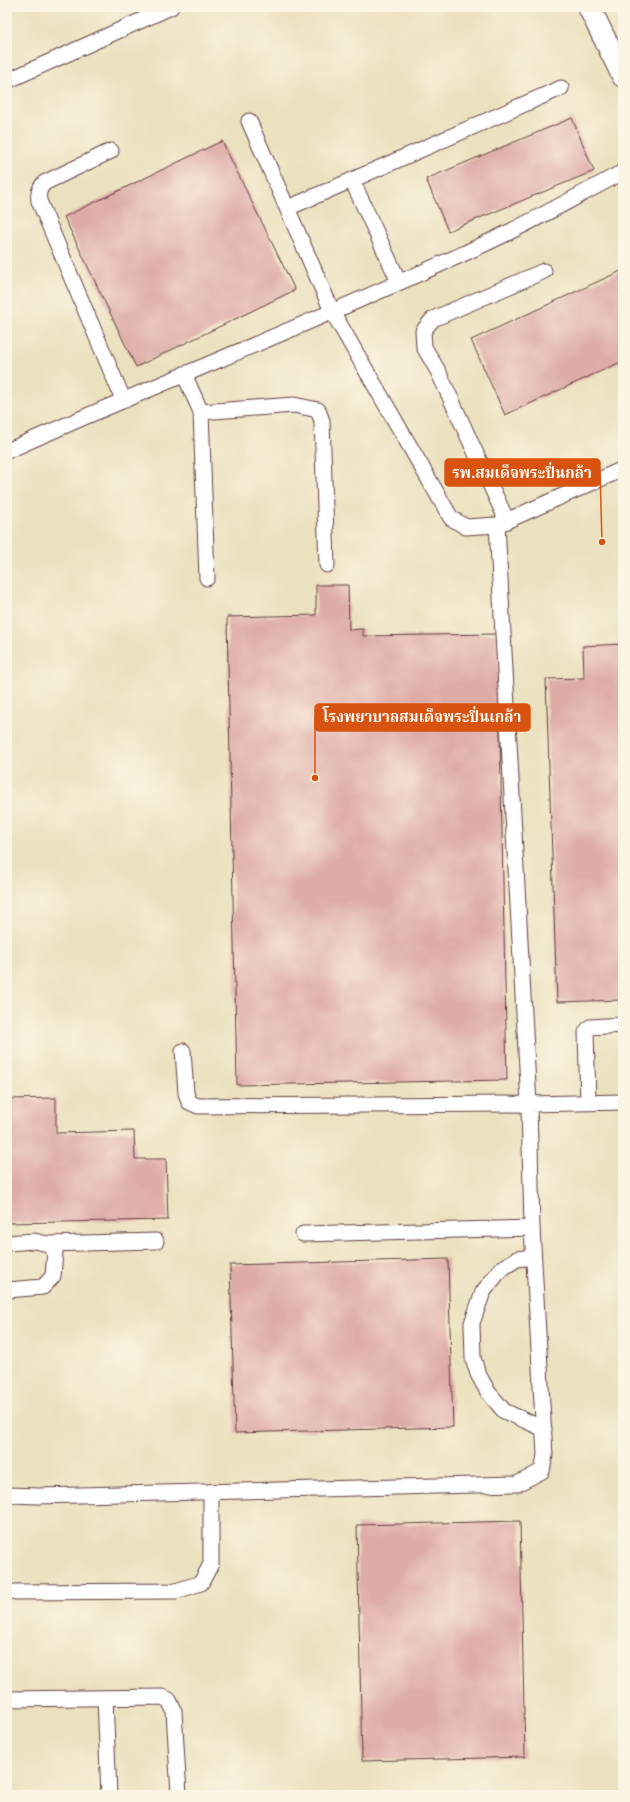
<svg xmlns="http://www.w3.org/2000/svg" width="630" height="1802" font-family="'Gentium Book Plus','Noto Serif Thai',serif">
<style>
.building{fill:#deaba7}
.lines{fill:none;stroke-linecap:round;stroke-linejoin:round}
.service-casing{stroke:#623c41;stroke-width:17}
.minor-casing{stroke:#623c41;stroke-width:24}
.service{stroke:#fff;stroke-width:15}
.minor{stroke:#fff;stroke-width:22}
.leader{fill:none;stroke:#d8530f;stroke-width:1.5}
.callout-dot{fill:#d8530f;stroke:#fcf5e5;stroke-width:1.5}
.callout{fill:#d8530f;stroke:#d8530f;stroke-width:1.5}
.callout-label{font-size:15px;text-anchor:middle;font-weight:bold;fill:#fff}
</style>
<rect width="100%" height="100%" fill="#fcf5e5"/>
<filter id="ink" filterUnits="userSpaceOnUse"><feTurbulence type="fractalNoise" baseFrequency=".025" numOctaves="2"/><feDisplacementMap in="SourceGraphic" scale="8" xChannelSelector="R" yChannelSelector="G"/><feConvolveMatrix kernelMatrix="1 2 1 2 8 2 1 2 1" color-interpolation-filters="sRGB"/></filter>
<filter id="wash" filterUnits="userSpaceOnUse"><feTurbulence type="fractalNoise" baseFrequency=".012" numOctaves="4" result="noise"/><feDisplacementMap in="SourceGraphic" scale="16" xChannelSelector="R" yChannelSelector="G"/><feGaussianBlur stdDeviation="0.9" result="paint"/><feColorMatrix in="noise" values="0 0 0 0 0 0 0 0 0 0 0 0 0 0 0 0 0 1.4 0 .05"/><feComposite in="paint" operator="in"/></filter>
<g filter="url(#wash)">
<rect width="100%" height="100%" fill="#ebe1bf"/>
<g id="blocks">
<g class="building">
<path d="M572 118 594 171 448 231 426 179Z"/>
<path d="M222 141 295 290 136 367 64 217Z"/>
<path d="M623 270V361L505 415 471 340Z"/>
<path d="M316 585H348L349 630 363 629V636L498 634 507 1080 237 1085 227 617 316 615Z"/>
<path d="M623 644V1000L557 1002 546 679 584 678 583 646Z"/>
<path d="M56 1098V1133L134 1131 135 1159H166L168 1220 7 1223V1099Z"/>
<path d="M448 1259 453 1427 235 1433 230 1265Z"/>
<path d="M520 1521 525 1757 362 1761 357 1525Z"/>
</g>
</g>
</g>
<g filter="url(#ink)">
<use href="#blocks" fill-opacity="0" stroke="#623c41" stroke-width="1"/>
<g class="lines">
<g class="service-casing">
<g id="service">
<path d="M7 81 171 7"/>
<path d="M249 121 332 311 451 518 466 527 497 525 623 469"/>
<path d="M111 151 44 183C39 189 38 193 39 201L123 399"/>
<path d="M352 180 561 88"/>
<path d="M288 208 352 180 399 282"/>
<path d="M184 374 201 412 207 578"/>
<path d="M201 412 294 405 318 410 322 421 327 565"/>
<path d="M7 451C163 381 323 319 478 247 527 225 575 197 623 172"/>
<path d="M507 521 438 371 424 347 423 331 433 319 544 271"/>
<path d="M183 1051 186 1093 189 1102 198 1106 529 1104 497 525"/>
<path d="M588 1102 586 1032 590 1027 623 1025"/>
<path d="M303 1234 532 1228"/>
<path d="M7 1243 34 1241 48 1244 55 1252 53 1276 43 1287 7 1290"/>
<path d="M48 1244 156 1241"/>
<path d="M533 1257 517 1259 501 1269 483 1292 472 1323 473 1358 478 1374 488 1392 504 1411 544 1429"/>
<path d="M7 1495 39 1496 517 1484 542 1471 545 1455 532 1228 529 1104 623 1102"/>
<path d="M15 1592 176 1591 201 1583 211 1564V1492"/>
<path d="M105 1698 109 1795"/>
<path d="M7 1699 162 1697 169 1700 174 1711 179 1795"/>
</g>
</g>
<g class="minor-casing">
<path id="minor" d="M589 7 623 76"/>
</g>
<use href="#service" class="service"/>
<use href="#minor" class="minor"/>
</g>
</g>
<path class="leader" d="M602 542L600 473M315 778L315 717"/>
<g class="callout-dot">
<circle cx="602" cy="542" r="4"/>
<circle cx="315" cy="778" r="4"/>
</g>
<g class="callout">
<rect x="445" y="459" width="155" height="27" rx="4"/>
<rect x="315" y="704" width="215" height="27" rx="4"/>
</g>
<g class="callout-label">
<text x="522" y="478">รพ.สมเด็จพระปิ่นกล้า</text>
<text x="422" y="722">โรงพยาบาลสมเด็จพระปิ่นเกล้า</text>
</g>
<rect width="630" height="1802" fill="none" stroke="#fcf5e5" stroke-width="24"/>
</svg>
